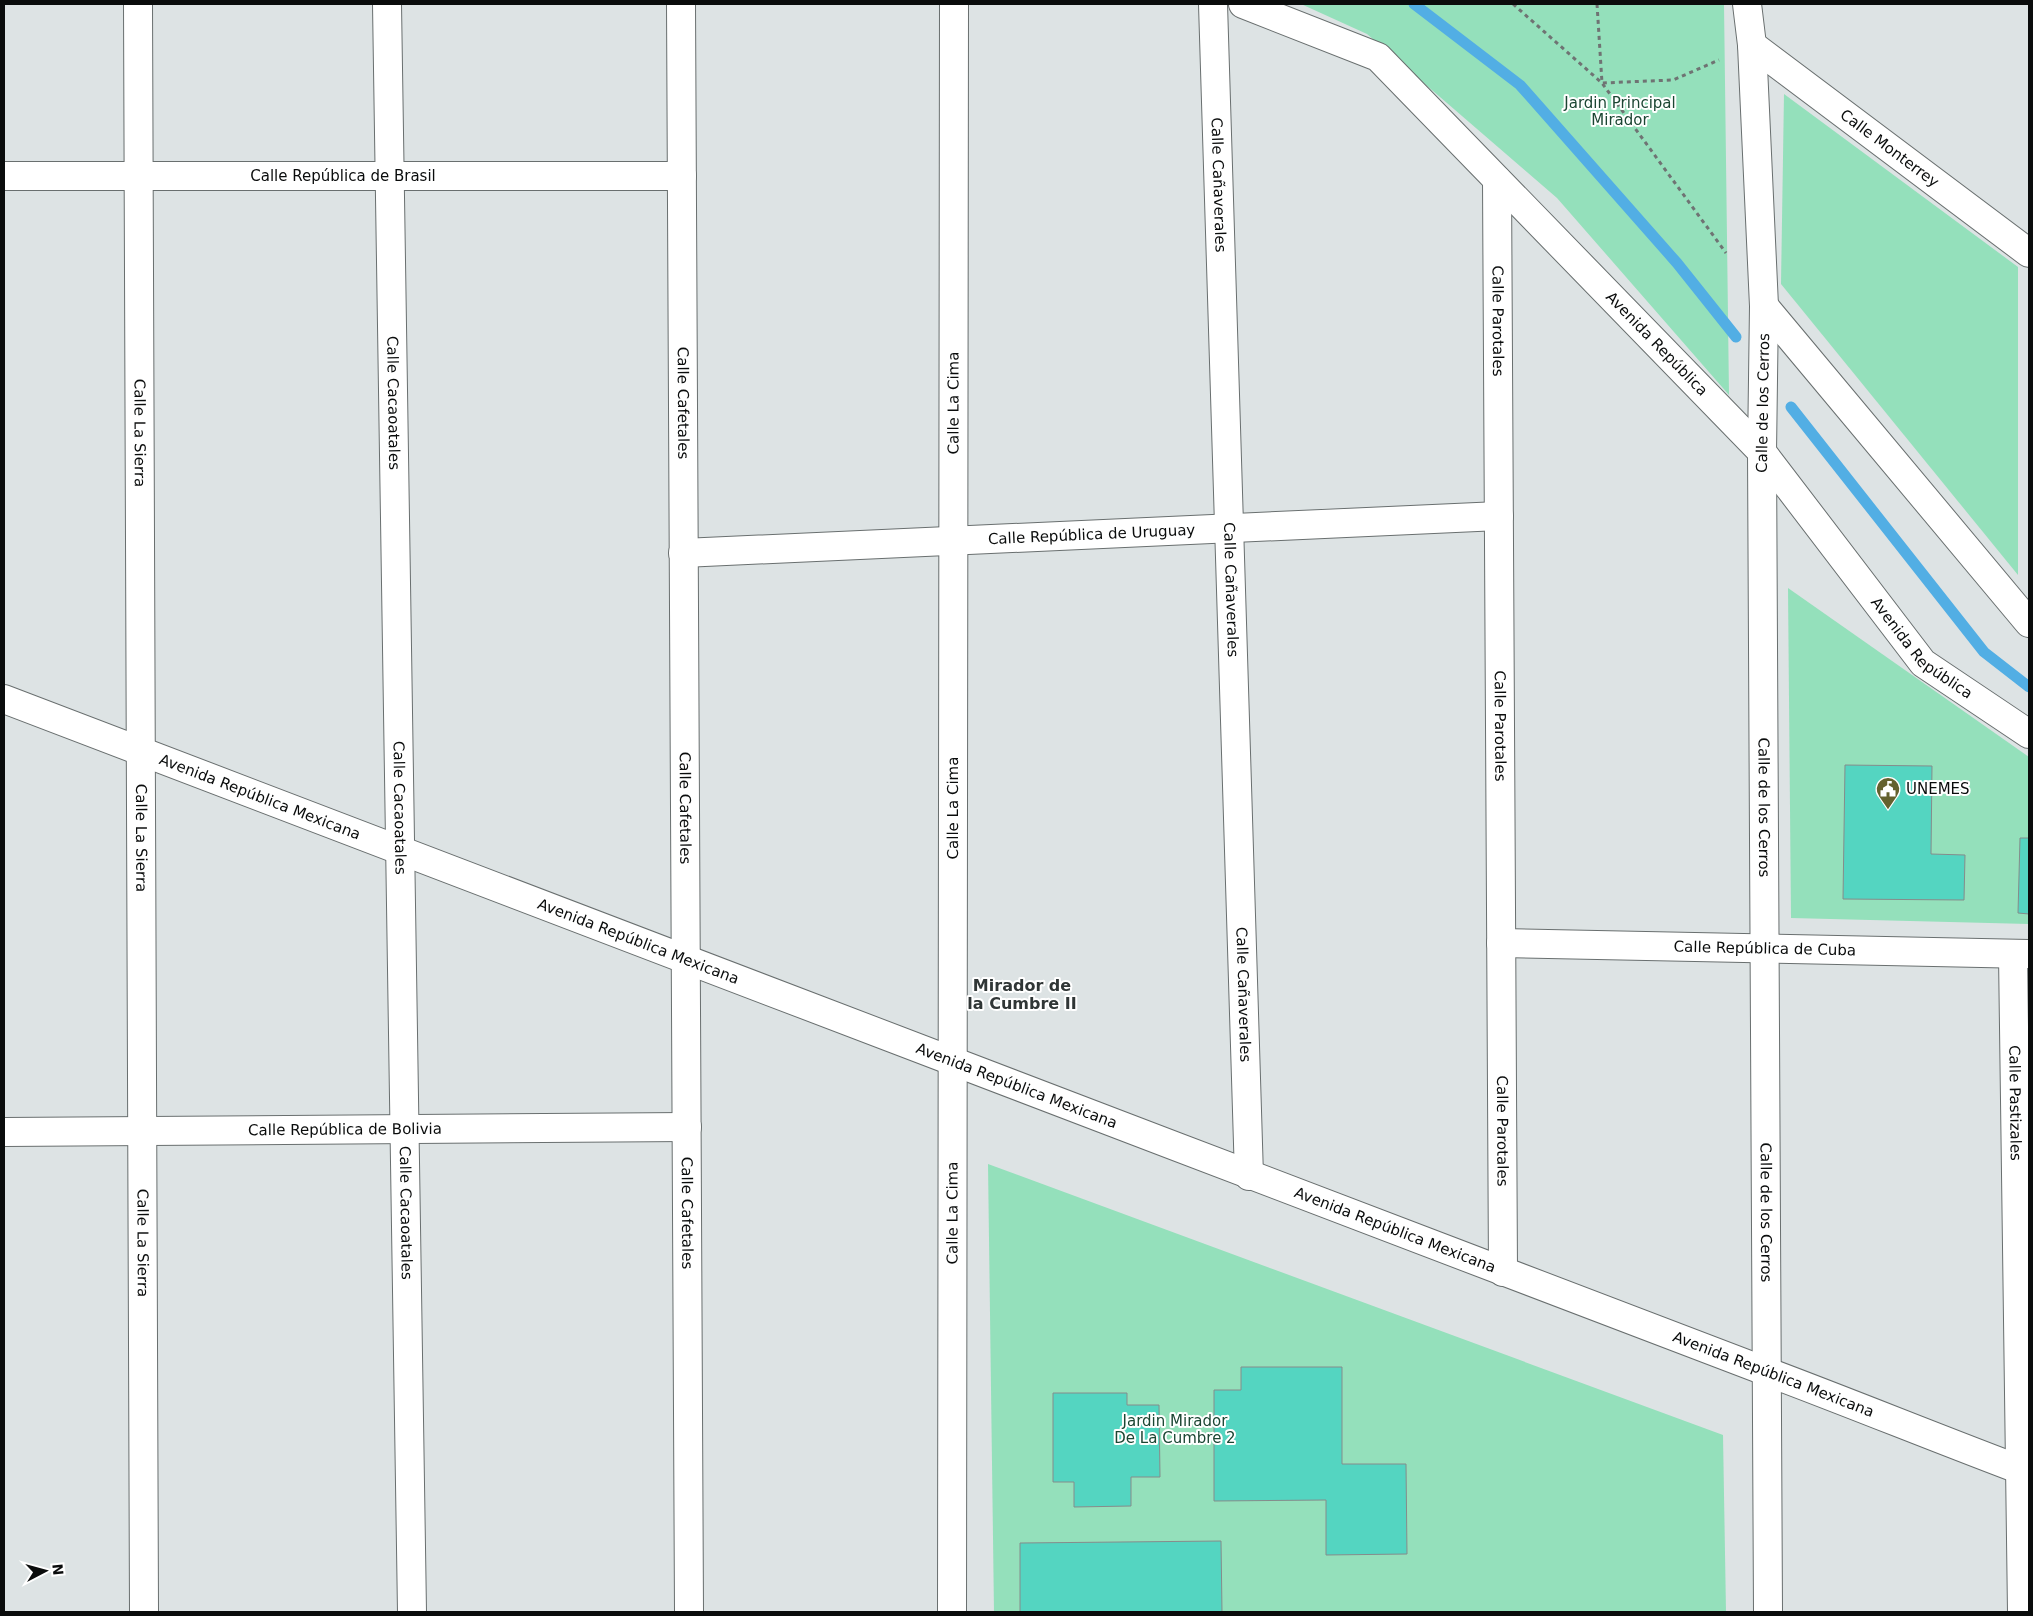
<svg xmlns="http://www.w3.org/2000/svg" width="2033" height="1616" font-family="'DejaVu Sans',sans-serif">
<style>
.green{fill:#94e0bb}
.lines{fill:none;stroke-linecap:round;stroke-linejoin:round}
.stream{stroke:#52aee4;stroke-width:11}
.building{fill:#54d5c1;stroke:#868c8b}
.minor-casing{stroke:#696f6f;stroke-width:30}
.path{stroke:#6f7373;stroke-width:3;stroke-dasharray:4 4;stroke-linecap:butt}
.minor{stroke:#fff;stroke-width:28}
.labels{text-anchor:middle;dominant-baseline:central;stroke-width:4;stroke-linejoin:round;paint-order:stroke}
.park-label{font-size:15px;fill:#1b4633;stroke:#fff}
.street-label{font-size:15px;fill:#0a0c0c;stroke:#fff}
.poi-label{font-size:15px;fill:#0a0c0c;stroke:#fff;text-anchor:start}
.neighbourhood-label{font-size:16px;font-weight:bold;fill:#303636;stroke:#fff}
</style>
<rect width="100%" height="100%" fill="#dde3e4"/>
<g class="green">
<path d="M1301 4H1724L1729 395 1557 198 1367 34Z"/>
<path d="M1784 94 2018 267V575L1781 284Z"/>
<path d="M1788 588 2029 757V924L1791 918Z"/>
<path d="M988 1164 1723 1435 1726 1612H994Z"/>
</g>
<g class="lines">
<g class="stream">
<path d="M1414 4 1520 85 1677 263 1736 337"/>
<path d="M1791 407 1984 652 2029 687"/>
</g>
</g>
<g class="building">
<path d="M1845 765 1932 766 1931 854 1965 855 1964 900 1843 899Z"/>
<path d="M2020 838H2029V914L2018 913Z"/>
<path d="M1241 1367H1342V1464H1406L1407 1554 1326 1555V1500L1214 1501V1390H1241Z"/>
<path d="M1053 1393H1127V1405H1159L1160 1477H1131V1506L1074 1507V1482H1053Z"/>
<path d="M1221 1541 1222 1612H1020V1543Z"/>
</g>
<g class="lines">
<g class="minor-casing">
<g id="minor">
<path id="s1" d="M138 4 144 1612"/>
<path id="s2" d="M387 4 412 1612"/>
<path id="s3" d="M681 4 689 1612"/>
<path id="s4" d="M1213 4 1249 1176"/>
<path id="s5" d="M1243 4 1378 57 1762 452 1923 663 2029 734"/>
<path id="s6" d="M1747 4 1752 45 1764 306 1762 452 1768 1612"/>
<path id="s7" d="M1752 45 2029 253"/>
<path id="s8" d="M4 176H682"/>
<path id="s9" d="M1497 180 1503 1272"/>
<path d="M1764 306 2029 623"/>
<path id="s10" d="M683 553 1499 516"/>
<path id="s11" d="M4 699C591 924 1178 1147 1765 1371 1853 1404 1941 1440 2029 1473"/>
<path id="s12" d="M1501 943 2029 954"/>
<path id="s13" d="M2013 954 2022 1612"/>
<path id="s14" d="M4 1132 687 1127"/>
<path id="s15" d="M952 1612 954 4"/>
</g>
</g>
<g class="path">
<path d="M1513 4 1602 83 1726 253"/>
<path d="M1597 4 1602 83 1673 80 1719 60"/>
</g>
<use href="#minor" class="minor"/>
</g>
<defs>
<g id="civic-pin" transform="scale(1.25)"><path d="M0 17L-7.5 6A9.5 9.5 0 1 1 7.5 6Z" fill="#64612e" stroke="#fff"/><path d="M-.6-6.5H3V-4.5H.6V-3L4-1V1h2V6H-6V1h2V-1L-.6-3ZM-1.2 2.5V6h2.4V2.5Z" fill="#fff"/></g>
</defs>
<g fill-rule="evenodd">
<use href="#civic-pin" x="1888" y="789"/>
</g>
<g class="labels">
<g class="park-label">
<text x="1620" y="103">Jardin Principal<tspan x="1620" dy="17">Mirador</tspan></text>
<text x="1175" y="1421">Jardin Mirador<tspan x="1175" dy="17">De La Cumbre 2</tspan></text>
</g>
<g class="street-label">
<text stroke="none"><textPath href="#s7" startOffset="172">Calle Monterrey</textPath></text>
<text stroke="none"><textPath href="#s8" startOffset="339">Calle República de Brasil</textPath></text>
<text stroke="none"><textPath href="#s4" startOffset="181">Calle Cañaverales</textPath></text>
<text stroke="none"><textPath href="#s9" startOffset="141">Calle Parotales</textPath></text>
<text stroke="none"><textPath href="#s5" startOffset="545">Avenida República</textPath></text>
<text stroke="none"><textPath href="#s2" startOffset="399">Calle Cacaoatales</textPath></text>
<text stroke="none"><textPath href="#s3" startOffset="399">Calle Cafetales</textPath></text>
<text stroke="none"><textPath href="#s15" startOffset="1209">Calle La Cima</textPath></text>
<text transform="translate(1763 403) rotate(-89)">Calle de los Cerros</text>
<text stroke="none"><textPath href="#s1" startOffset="429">Calle La Sierra</textPath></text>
<text stroke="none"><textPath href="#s10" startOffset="409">Calle República de Uruguay</textPath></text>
<text stroke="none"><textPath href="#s4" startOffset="586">Calle Cañaverales</textPath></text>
<text stroke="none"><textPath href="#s5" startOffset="950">Avenida República</textPath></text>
<text stroke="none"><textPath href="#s9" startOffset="546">Calle Parotales</textPath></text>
<text stroke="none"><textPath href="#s11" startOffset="274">Avenida República Mexicana</textPath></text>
<text stroke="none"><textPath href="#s2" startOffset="804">Calle Cacaoatales</textPath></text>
<text stroke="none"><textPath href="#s3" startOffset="804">Calle Cafetales</textPath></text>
<text stroke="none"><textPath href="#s15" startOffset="804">Calle La Cima</textPath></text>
<text stroke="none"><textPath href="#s6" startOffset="804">Calle de los Cerros</textPath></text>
<text stroke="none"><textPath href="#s1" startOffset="834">Calle La Sierra</textPath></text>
<text stroke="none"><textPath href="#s11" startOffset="679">Avenida República Mexicana</textPath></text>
<text stroke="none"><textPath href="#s12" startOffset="264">Calle República de Cuba</textPath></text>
<text stroke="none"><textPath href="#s4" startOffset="991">Calle Cañaverales</textPath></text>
<text stroke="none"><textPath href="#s11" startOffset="1084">Avenida República Mexicana</textPath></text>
<text stroke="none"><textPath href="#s13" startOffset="149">Calle Pastizales</textPath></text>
<text stroke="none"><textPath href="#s14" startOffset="341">Calle República de Bolivia</textPath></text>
<text stroke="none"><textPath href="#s9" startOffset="951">Calle Parotales</textPath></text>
<text stroke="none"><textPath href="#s2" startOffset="1209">Calle Cacaoatales</textPath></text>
<text stroke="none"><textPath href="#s3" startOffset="1209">Calle Cafetales</textPath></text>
<text stroke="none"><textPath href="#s15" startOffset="399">Calle La Cima</textPath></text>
<text stroke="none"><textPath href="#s6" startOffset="1209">Calle de los Cerros</textPath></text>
<text stroke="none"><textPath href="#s11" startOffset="1489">Avenida República Mexicana</textPath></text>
<text stroke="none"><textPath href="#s1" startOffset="1239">Calle La Sierra</textPath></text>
<text stroke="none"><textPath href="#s11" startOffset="1894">Avenida República Mexicana</textPath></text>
</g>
<g class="poi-label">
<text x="1906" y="789">UNEMES</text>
</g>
<g class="neighbourhood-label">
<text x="1022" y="985">Mirador de<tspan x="1022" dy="18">la Cumbre II</tspan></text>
</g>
</g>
<rect width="2033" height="1616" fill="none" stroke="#0a0c0c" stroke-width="10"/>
<g transform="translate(45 1571) rotate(84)" stroke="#ffffff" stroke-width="4" paint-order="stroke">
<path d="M0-4L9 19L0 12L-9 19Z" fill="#0a0c0c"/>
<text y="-8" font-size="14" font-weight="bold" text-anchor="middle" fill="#0a0c0c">N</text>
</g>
</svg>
